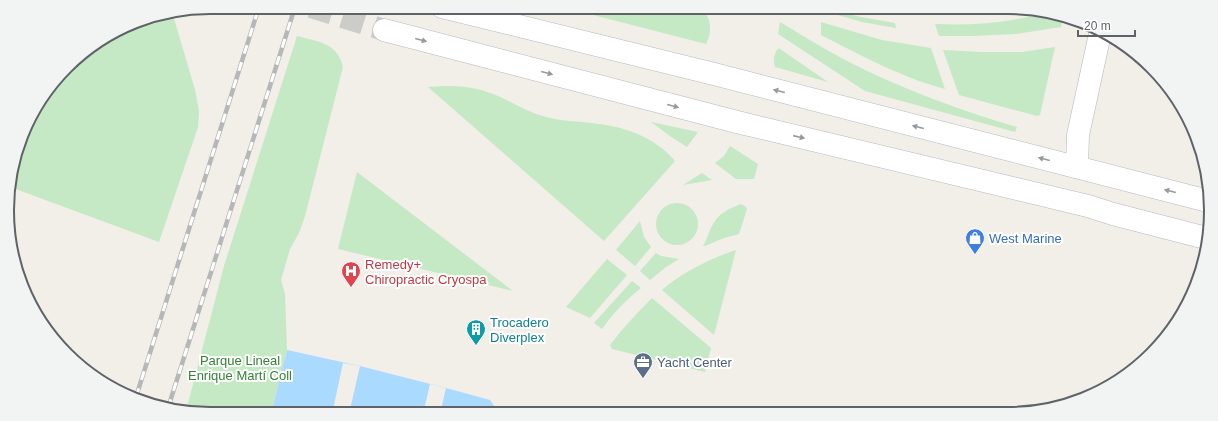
<svg xmlns="http://www.w3.org/2000/svg" width="1218" height="421" font-family="Arial,sans-serif">
<style>
.green{fill:#c5e8c5}
.water{fill:#aadaff}
.pier{fill:#f1efe8}
.lines{fill:none;stroke-linecap:round;stroke-linejoin:round}
.street-tunnel{stroke:#ccccc8;stroke-width:22;stroke-dasharray:22 11;stroke-linecap:butt}
.street-casing{stroke:#b5b8bc;stroke-width:23}
.street{stroke:#fff;stroke-width:22}
.rail-casing{stroke:#b6b7b8;stroke-width:4.5}
.rail{stroke:#fff;stroke-width:3;stroke-dasharray:9;stroke-linecap:butt}
.oneway{fill:#979a9d}
.labels{text-anchor:middle;dominant-baseline:central;stroke-width:4;stroke-linejoin:round;paint-order:stroke}
.shop-label{font-size:13px;fill:#366cbe;stroke:#fff;text-anchor:start}
.health-label{font-size:13px;fill:#be3a42;stroke:#fff;text-anchor:start}
.culture-label{font-size:13px;fill:#0d838f;stroke:#fff;text-anchor:start}
.park-label{font-size:13px;fill:#348238;stroke:#fff}
.service-label{font-size:13px;fill:#4e5e75;stroke:#fff;text-anchor:start}
.rim{fill:none;stroke:#5f6368;stroke-width:2}
</style>
<rect width="100%" height="100%" fill="#f1efe8"/>
<g class="green">
<path d="M562 7H701C711 18 713 30 706 44Z"/>
<path d="M818 7 861 17 895 23 896 28 862 22 817 9Z"/>
<path d="M1049 12 1060 14 1063 15 1061 27 1016 34 971 36H939L935 24C973 26 1012 22 1049 12Z"/>
<path d="M173 15 195 90 199 111 198 127 159 242 13 188 36 110 76 58 133 22Z"/>
<path d="M780 22C808 39 836 56 865 70 914 93 965 112 1017 127L1015 132 865 91 778 34Z"/>
<path d="M821 22 882 40 931 48 945 89C903 78 860 55 821 35Z"/>
<path d="M297 36C318 42 337 42 343 67L305 216 299 233 290 249 281 280 285 294 287 350 271 414H211L186 411 224 266Z"/>
<path d="M1055 47 1040 115 1037 116 959 95 943 50 981 52H1022Z"/>
<path d="M779 48 780 49 828 82 775 67C773 61 774 52 779 48Z"/>
<path d="M445 86C460 86 474 87 487 92 507 98 524 111 543 116 559 121 575 121 591 123 623 126 654 136 675 161L604 241 428 87Z"/>
<path d="M651 122 698 132 687 147 670 136Z"/>
<path d="M730 146 758 164 754 179H736L715 163 724 156Z"/>
<path d="M357 172 513 291 338 249Z"/>
<path d="M702 173 712 180 683 185Z"/>
<circle cx="677" cy="224" r="21"/>
<path d="M741 204 746 207 747 209 739 234 724 238 705 246H703C707 240 708 234 711 228 717 214 728 209 741 204Z"/>
<path d="M640 221 644 237 651 247 635 266 616 250Z"/>
<path d="M736 250 714 335 662 290C683 272 709 259 736 250Z"/>
<path d="M656 253 661 256 679 259 666 267 650 280 640 271Z"/>
<path d="M607 259 627 275 590 318 566 307Z"/>
<path d="M632 281 641 288C626 300 613 313 602 329L594 323Z"/>
<path d="M652 298 711 348 705 372 612 349 610 345C623 328 637 313 652 298Z"/>
</g>
<path class="water" d="M287 350 360 366 446 388 490 400 499 413 271 414Z"/>
<g class="pier">
<path d="M343 363 360 366 349 414H332Z"/>
<path d="M430 384 446 388 440 414H423Z"/>
</g>
<g class="lines">
<path class="street-tunnel" d="M311 7 384 30"/>
<g class="street-casing">
<g id="street">
<path d="M442 7 714 74 1208 201"/>
<path d="M384 30 737 122 1088 206 1113 214 1206 238"/>
<path d="M1077 167 1078 135 1100 34"/>
</g>
</g>
<use href="#street" class="street"/>
<g class="rail-casing">
<g id="rail">
<path d="M136 397 259 7"/>
<path d="M168 408 295 7"/>
</g>
</g>
<use href="#rail" class="rail"/>
</g>
<defs><path id="oneway-solid" d="M-6-.8H1V-3.2L6.5 0L1 3.2V.8H-6Z"/></defs>
<g class="oneway">
<use href="#oneway-solid" transform="translate(421 40) rotate(15)"/>
<use href="#oneway-solid" transform="translate(547 73) rotate(15)"/>
<use href="#oneway-solid" transform="translate(779 91) rotate(-166)"/>
<use href="#oneway-solid" transform="translate(673 106) rotate(15)"/>
<use href="#oneway-solid" transform="translate(918 127) rotate(-166)"/>
<use href="#oneway-solid" transform="translate(799 137) rotate(13)"/>
<use href="#oneway-solid" transform="translate(1044 159) rotate(-166)"/>
<use href="#oneway-solid" transform="translate(1170 191) rotate(-166)"/>
</g>
<defs>
<g id="shop-pin" transform="scale(1)"><path d="M0 17L-7.5 6A9.5 9.5 0 1 1 7.5 6Z" fill="#3f7fe0" stroke="#fff"/><path d="M-5-2.5h2.3a2.7 3.5 0 0 1 5.4 0H5L5.5 6h-11ZM-1.5-2.5h3a1.5 2.3 0 0 0-3 0Z" fill="#fff"/></g>
<g id="hospital-pin" transform="scale(1)"><path d="M0 17L-7.5 6A9.5 9.5 0 1 1 7.5 6Z" fill="#e0444e" stroke="#fff"/><path d="M-5-5h3v3.5h4V-5h3V5h-3V1.5h-4V5h-3Z" fill="#fff"/></g>
<g id="building-pin" transform="scale(1)"><path d="M0 17L-7.5 6A9.5 9.5 0 1 1 7.5 6Z" fill="#0f9aa8" stroke="#fff"/><path d="M-4-6H4V6H1V3H-1V6H-4ZM-2.5-4.3h1.7v1.8h-1.7ZM.8-4.3h1.7v1.8H.8ZM-2.5-1h1.7V.8h-1.7ZM.8-1h1.7V.8H.8Z" fill="#fff"/></g>
<g id="office-pin" transform="scale(1)"><path d="M0 17L-7.5 6A9.5 9.5 0 1 1 7.5 6Z" fill="#5c6f8a" stroke="#fff"/><path d="M-6-3h4V-5.5h4V-3h4V5H-6ZM-1-4.5V-3h2v-1.5ZM-6 0V1H6V0Z" fill="#fff"/></g>
</defs>
<g fill-rule="evenodd">
<use href="#shop-pin" x="975" y="238"/>
<use href="#hospital-pin" x="351" y="271"/>
<use href="#building-pin" x="476" y="329"/>
<use href="#office-pin" x="643" y="362"/>
</g>
<g class="labels">
<g class="shop-label">
<text x="989" y="238">West Marine</text>
</g>
<g class="health-label">
<text x="365" y="264">Remedy+<tspan x="365" dy="15">Chiropractic Cryospa</tspan></text>
</g>
<g class="culture-label">
<text x="490" y="322">Trocadero<tspan x="490" dy="15">Diverplex</tspan></text>
</g>
<g class="park-label">
<text x="240" y="360">Parque Lineal<tspan x="240" dy="15">Enrique Martí Coll</tspan></text>
</g>
<g class="service-label">
<text x="657" y="362">Yacht Center</text>
</g>
</g>
<path d="M0 0H1218V421H0ZM210 14H1008A196 196 0 0 1 1204 210V211A196 196 0 0 1 1008 407H210A196 196 0 0 1 14 211V210A196 196 0 0 1 210 14Z" fill="#f2f3f3" fill-rule="evenodd"/>
<path class="rim" d="M210 14H1008A196 196 0 0 1 1204 210V211A196 196 0 0 1 1008 407H210A196 196 0 0 1 14 211V210A196 196 0 0 1 210 14Z"/>
<path d="M1078 30v6h57v-6" fill="none" stroke="#5f6368" stroke-width="2"/>
<text x="1084" y="30" font-size="12" fill="#5f6368" stroke="#ffffff" stroke-width="3" paint-order="stroke">20 m</text>
</svg>
